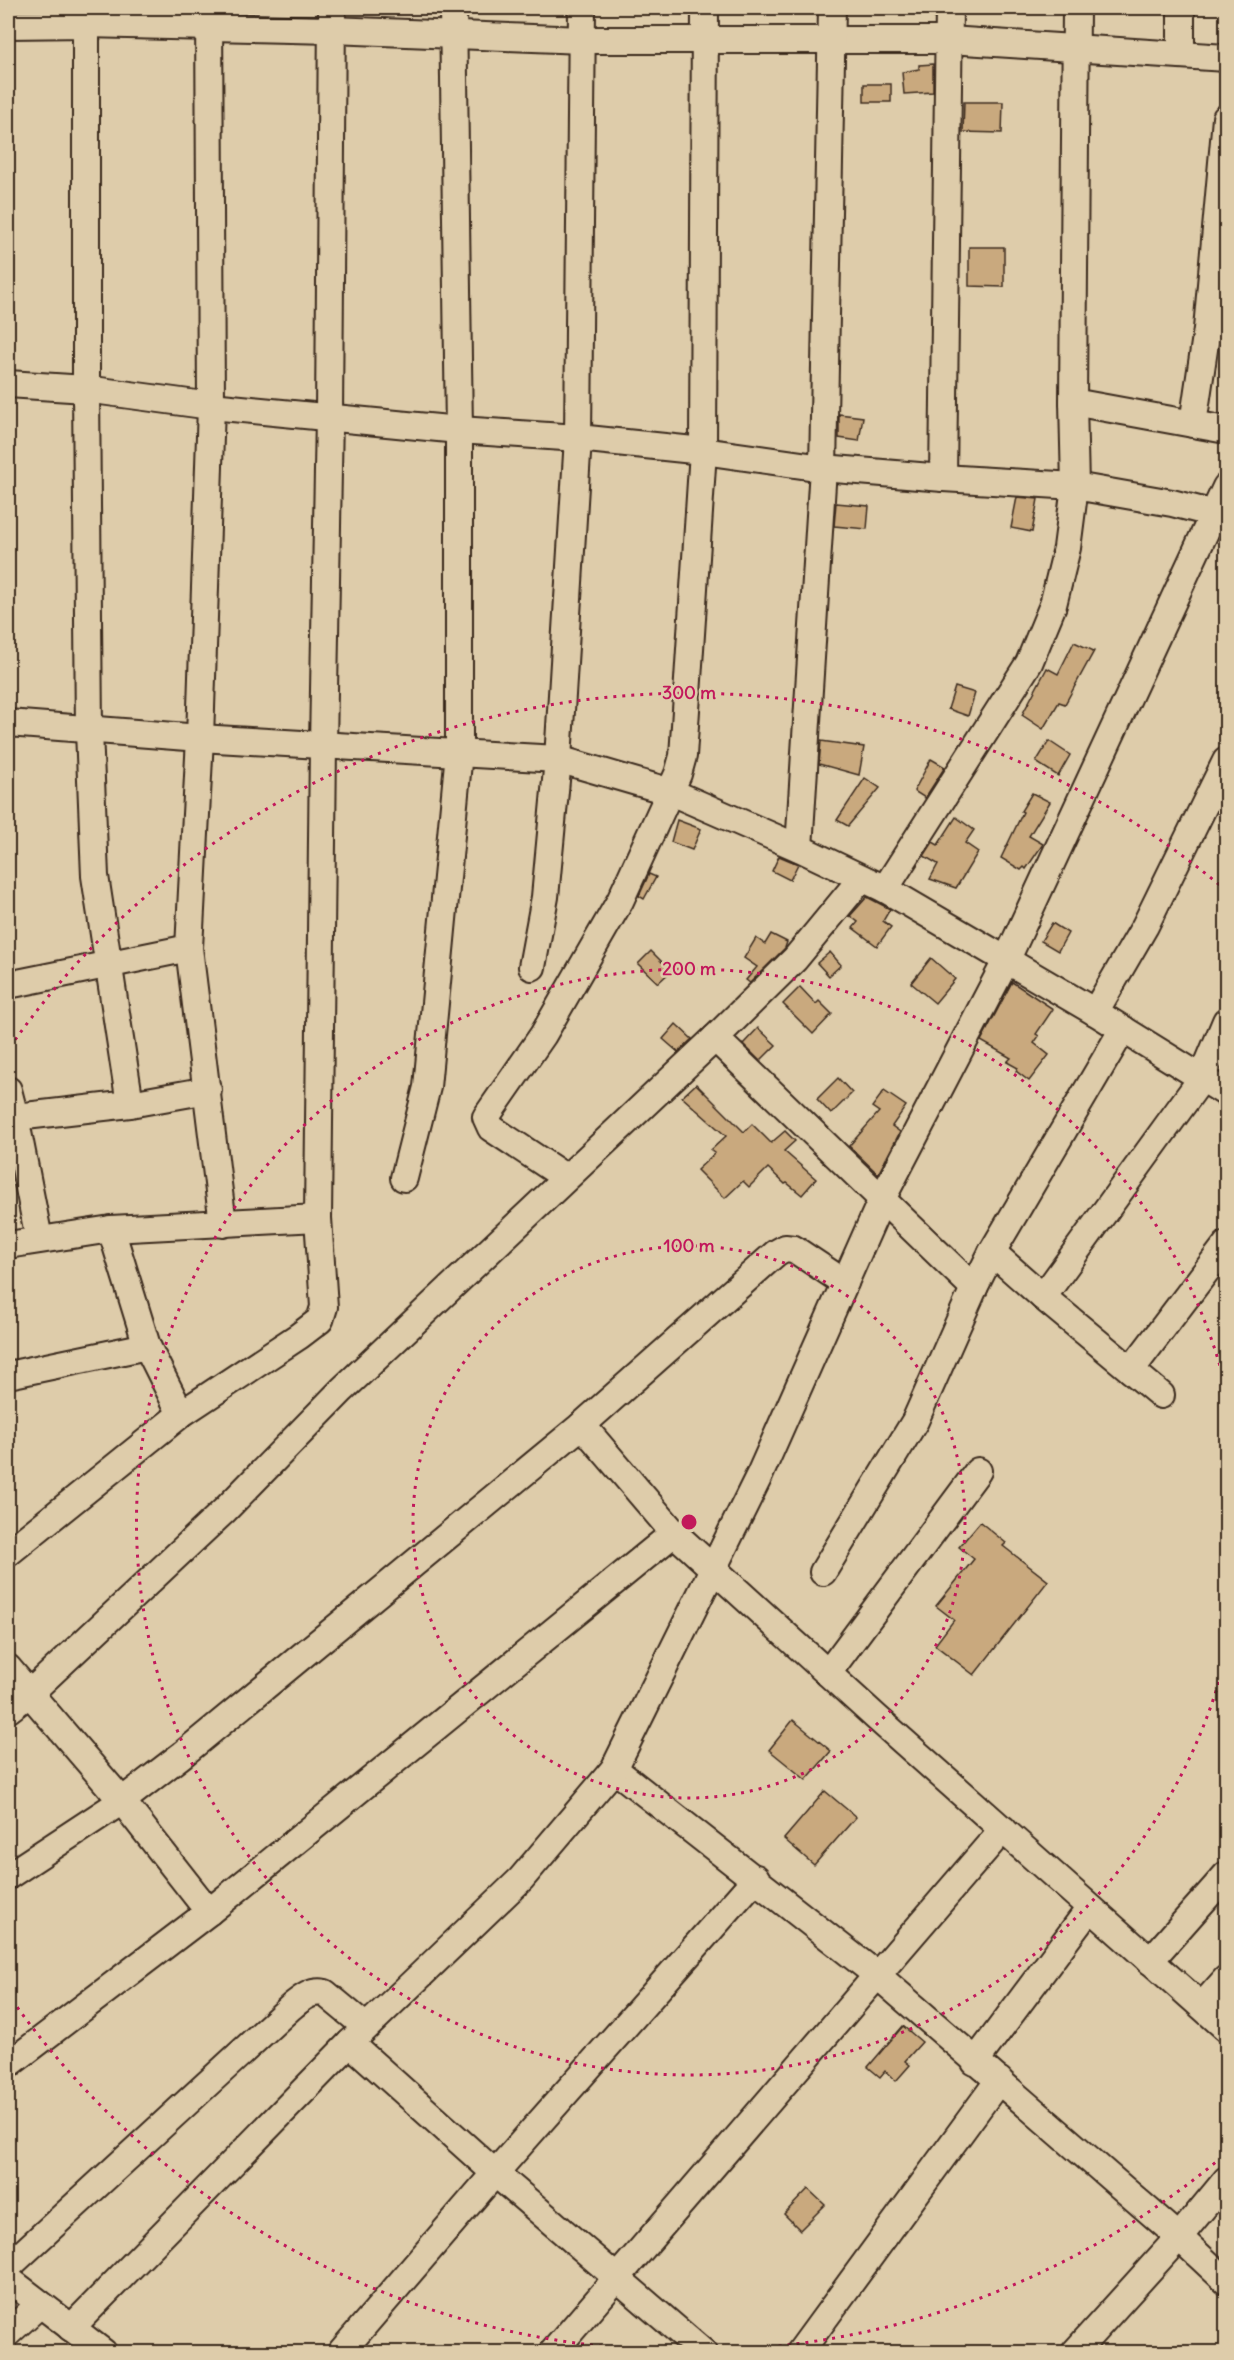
<svg xmlns="http://www.w3.org/2000/svg" width="1234" height="2360" font-family="Delius,sans-serif">
<style>
.building{fill:#c9a97e;stroke:#3b2a1e;stroke-width:1.5}
.lines{fill:none;stroke-linecap:round;stroke-linejoin:round}
.minor-casing{stroke:#3b2a1e;stroke-width:30}
.minor{stroke:#deccaa;stroke-width:26}
.ring{fill:none;stroke:#c2185b;stroke-width:3;stroke-dasharray:3 6}
.centre{fill:#c2185b;stroke:#deccaa;stroke-width:3}
.ring-label{font-size:18px;text-anchor:middle;font-weight:bold;fill:#c2185b;stroke:#deccaa;stroke-width:5;stroke-linejoin:round;paint-order:stroke}
</style>
<rect width="100%" height="100%" fill="#deccaa"/>
<filter id="ink" filterUnits="userSpaceOnUse"><feTurbulence type="fractalNoise" baseFrequency=".0167" numOctaves="2"/><feDisplacementMap in="SourceGraphic" scale="12" xChannelSelector="R" yChannelSelector="G"/><feConvolveMatrix kernelMatrix="1 2 1 2 8 2 1 2 1" color-interpolation-filters="sRGB"/></filter>
<g filter="url(#ink)">
<g class="building">
<path d="M933 64V92L904 94 902 72 919 69V65Z"/>
<rect x="864" y="84" width="27" height="18"/>
<path d="M964 102H1003L1002 133 963 132Z"/>
<path d="M969 247H1004V287L969 286Z"/>
<path d="M839 414 863 417 859 441 839 438Z"/>
<path d="M1017 497 1038 499 1032 532 1011 528Z"/>
<path d="M836 503 869 506 867 529 834 526Z"/>
<path d="M1074 642 1094 651 1065 704 1059 702 1043 729 1022 715 1047 668 1058 674Z"/>
<path d="M955 687 975 693 968 716 948 709Z"/>
<path d="M821 741 864 747 859 775 819 764Z"/>
<path d="M1049 741 1070 755 1058 776 1036 762Z"/>
<path d="M931 759 945 767 925 798 914 791Z"/>
<path d="M865 778 880 788 848 826 837 820Z"/>
<path d="M1032 793 1050 802 1029 836 1043 844 1026 869 1024 867 1021 870 1001 858 1023 812 1021 811Z"/>
<path d="M956 817 974 830 965 843 978 852 956 888 930 879 938 864 924 856 933 842 938 845Z"/>
<path d="M677 820 701 829 692 850 671 842Z"/>
<path d="M779 856 798 864 790 880 772 871Z"/>
<path d="M649 874 656 877 644 899 639 896Z"/>
<path d="M867 897 890 909 883 921 891 927 877 946 853 928 858 922 850 916Z"/>
<path d="M1052 923 1068 933 1058 951 1041 941Z"/>
<path d="M771 934 787 942 785 948 750 983 746 980 757 967 744 958 756 938 765 944Z"/>
<path d="M651 951 671 971 658 983 638 964Z"/>
<path d="M830 952 841 965 829 976 817 963Z"/>
<path d="M931 958 955 979 935 1003 911 983Z"/>
<path d="M1012 982 1053 1009 1036 1034 1039 1036 1034 1043 1049 1055 1029 1081 1016 1071 1018 1068 1007 1062 1011 1058 981 1041Z"/>
<path d="M800 987 816 1004 819 1001 832 1014 813 1034 783 1004Z"/>
<path d="M676 1024 692 1039 678 1052 663 1039Z"/>
<path d="M758 1028 776 1045 760 1061 743 1044Z"/>
<path d="M838 1078 852 1093 831 1114 817 1099Z"/>
<path d="M696 1084 744 1132 752 1124 771 1143 785 1131 795 1141 784 1151 816 1179 802 1195 787 1183 785 1184 768 1168 749 1187 743 1181 725 1198 697 1170 715 1153 711 1150 726 1136 682 1097Z"/>
<path d="M884 1091 906 1106 892 1126 900 1132 878 1174 849 1146 879 1112 872 1107Z"/>
<path d="M980 1522 1006 1543 1003 1546 1048 1581 974 1675 935 1645 954 1620 936 1606 974 1559 959 1547Z"/>
<path d="M793 1720 831 1751 806 1780 769 1750Z"/>
<path d="M825 1791 856 1817 814 1865 784 1839Z"/>
<path d="M903 2026 922 2042 905 2061 910 2065 896 2081 885 2071 880 2077 868 2067Z"/>
<path d="M808 2189 825 2205 800 2230 784 2214Z"/>
</g>
<g class="lines">
<g class="minor-casing">
<g id="minor">
<path d="M86 8V389L89 731 95 876 130 1104"/>
<path d="M209 8 211 406 200 738 189 948 223 1224"/>
<path d="M8 25 86 24 332 30 583 40H949L1226 58"/>
<path d="M1181 55V8"/>
<path d="M8 384 86 389 211 406 459 430 578 438 703 451 823 468 943 478 1075 486 1172 503 1215 514"/>
<path d="M1073 402 1226 430"/>
<path d="M1193 424 1207 329 1226 118"/>
<path d="M943 478 949 8"/>
<path d="M8 723 200 738 558 759 671 792 799 848 885 889 1095 1012 1226 1093"/>
<path d="M799 848 823 468 832 8"/>
<path d="M885 889 1029 663 1053 605 1067 548 1075 486 1073 402 1076 8"/>
<path d="M532 967 545 897 558 759 578 438 582 8"/>
<path d="M8 985 189 948"/>
<path d="M1095 1012 1145 926 1226 761"/>
<path d="M715 1038 974 1288"/>
<path d="M8 1090 15 1117 39 1239"/>
<path d="M8 1118 130 1104 208 1090"/>
<path d="M565 1177 491 1128 486 1117 543 1035 620 901 678 774 683 756 703 451 705 8"/>
<path d="M404 1178 427 1087 459 752V430L453 8"/>
<path d="M111 1229 147 1346"/>
<path d="M8 1245 111 1229 318 1218"/>
<path d="M992 1252 1043 1297 1161 1395"/>
<path d="M1043 1297 1202 1078 1226 1021"/>
<path d="M1131 1370 1226 1245"/>
<path d="M8 1375 147 1346 181 1414"/>
<path d="M582 1425 674 1533 877 1718 1226 2028"/>
<path d="M8 1553 181 1414 299 1336 320 1320 324 1307 318 1218 323 745 329 416 332 8"/>
<path d="M823 1572 915 1421 974 1288 992 1252 1123 1029"/>
<path d="M8 1668 122 1801 209 1912"/>
<path d="M828 1673 978 1471"/>
<path d="M8 1710 30 1693 225 1510 342 1390 715 1038 795 959 861 879"/>
<path d="M614 1769 877 1975 1179 2237 1226 2281"/>
<path d="M8 1876 122 1801 183 1754 582 1425 776 1253 785 1248 794 1249 845 1283"/>
<path d="M1150 1961 1226 1875"/>
<path d="M1202 2006 1226 1979"/>
<path d="M350 2043 495 2173 703 2352"/>
<path d="M975 2062 1090 1908"/>
<path d="M8 2065 209 1912 674 1533"/>
<path d="M8 2267 291 2007C302 1998 311 1990 325 1993L366 2027"/>
<path d="M8 2279 103 2352"/>
<path d="M71 2328 350 2043 521 1879 614 1769 760 1474 882 1199 1006 961 1226 487"/>
<path d="M8 2333 40 2304"/>
<path d="M341 2352 495 2173 756 1878"/>
<path d="M553 2352 1003 1829"/>
<path d="M800 2352 999 2080"/>
<path d="M1075 2352 1179 2237 1226 2180"/>
</g>
</g>
<use href="#minor" class="minor"/>
</g>
</g>
<g class="ring">
<circle cx="689" cy="1522" r="276"/>
<path d="M1226 1656A553 553 0 1 1 1226 1388"/>
<path d="M1222 2157A829 829 0 0 1 10 1997M10 1047A829 829 0 0 1 1222 887"/>
</g>
<circle cx="689" cy="1522" r="9" class="centre"/>
<g class="ring-label">
<text x="689" y="699">300 m</text>
<text x="689" y="975">200 m</text>
<text x="689" y="1252">100 m</text>
</g>
<rect width="1234" height="2360" fill="none" stroke="#deccaa" stroke-width="30"/>
<rect x="15" y="15" width="1204" height="2330" fill="none" stroke="#3b2a1e" stroke-width="2" filter="url(#ink)"/>
</svg>
